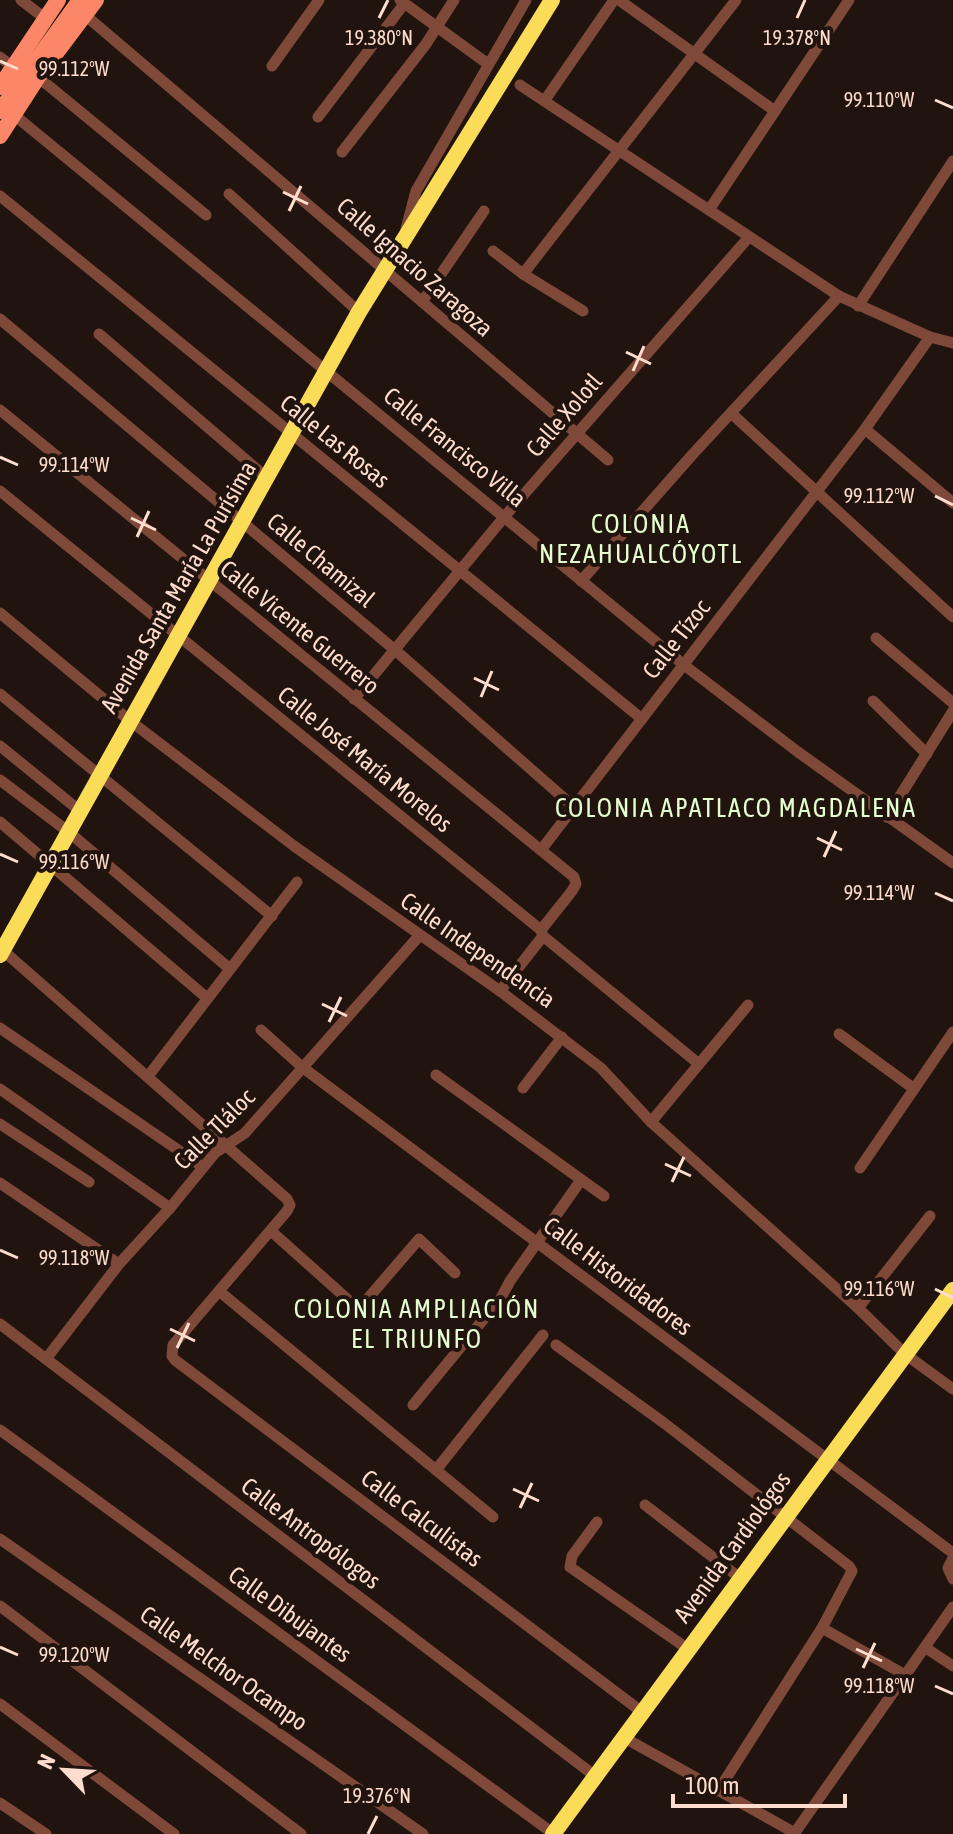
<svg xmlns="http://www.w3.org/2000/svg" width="953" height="1834" font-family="'Asap Condensed',sans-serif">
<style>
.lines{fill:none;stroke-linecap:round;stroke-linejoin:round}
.street{stroke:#7f493a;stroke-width:11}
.secondary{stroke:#fc8768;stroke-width:16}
.primary{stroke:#fbdc58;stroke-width:16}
.ticks{fill:none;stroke:#feddcf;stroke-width:3}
.labels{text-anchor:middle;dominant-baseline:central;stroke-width:8;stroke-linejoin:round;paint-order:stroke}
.street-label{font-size:24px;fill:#feddcf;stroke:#21140e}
.neighbourhood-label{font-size:26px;letter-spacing:2px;fill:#e5fed1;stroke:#21140e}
.ticks-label{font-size:20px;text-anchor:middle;fill:#feddcf;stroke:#21140e;stroke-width:8;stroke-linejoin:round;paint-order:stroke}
</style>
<rect width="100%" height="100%" fill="#21140e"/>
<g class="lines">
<g class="street">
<path d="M21 0 46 19"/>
<path d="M400 0 488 64"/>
<path d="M619 0 775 111"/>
<path d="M85 15 608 460"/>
<path d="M0 57 13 67"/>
<path d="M272 66 319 0"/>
<path d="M38 77 206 215"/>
<path d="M520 85 839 296 930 337 953 343"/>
<path d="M545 100 614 0"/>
<path d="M13 114 684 665 798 752 953 863"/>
<path d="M318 117 404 4"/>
<path d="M342 152 426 44 454 0"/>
<path d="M229 194 359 312"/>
<path d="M0 196 642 719"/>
<path d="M709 210 849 0"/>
<path d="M406 229 416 191 526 0"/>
<path d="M493 251 523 274 583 311"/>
<path d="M523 274 736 0"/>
<path d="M422 302 484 211"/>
<path d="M858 306 953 161"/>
<path d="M0 319 395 650 574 807"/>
<path d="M99 334 267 478"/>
<path d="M0 410 574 877 576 884 572 891 541 930"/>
<path d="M731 413 953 617"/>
<path d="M865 429 953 503"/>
<path d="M0 491 541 930 543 936 699 1064"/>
<path d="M581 581 692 455 839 296"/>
<path d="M0 613 129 720 294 846 500 991 601 1068 651 1122 858 1308 905 1354 953 1389"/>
<path d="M876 638 953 703"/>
<path d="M0 694 272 916"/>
<path d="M354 699 505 516 749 237"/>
<path d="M873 701 927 754"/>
<path d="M0 746 80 811"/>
<path d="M0 780 70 833 230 969"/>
<path d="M887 817 953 711"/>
<path d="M0 822 207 998"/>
<path d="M541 850 865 429 930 337"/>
<path d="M0 948 287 1199 290 1205 287 1211 173 1345 172 1356 175 1360 642 1712"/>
<path d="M500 991 543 936"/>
<path d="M0 1028 203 1167"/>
<path d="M261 1030 302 1067 953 1553"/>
<path d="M839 1034 913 1088"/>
<path d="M149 1075 297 882"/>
<path d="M436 1075 604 1196"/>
<path d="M523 1088 562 1037"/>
<path d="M0 1089 170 1208"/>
<path d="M651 1122 748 1005"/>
<path d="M0 1124 89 1182"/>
<path d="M860 1168 953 1032"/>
<path d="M0 1183 119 1264"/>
<path d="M271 1231 355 1306 364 1303 419 1239 455 1273"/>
<path d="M219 1291 493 1517"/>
<path d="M858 1308 930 1216"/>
<path d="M0 1324 595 1776"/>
<path d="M556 1345 664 1423 849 1566 852 1571 822 1628 718 1791"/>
<path d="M46 1359 119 1264 170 1208 215 1153 245 1133 419 936"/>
<path d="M413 1405 501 1298 510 1281 581 1180"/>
<path d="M0 1430 554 1834"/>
<path d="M436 1470 543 1335"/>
<path d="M645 1505 740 1578"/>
<path d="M597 1522 572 1556 570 1567 688 1649"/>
<path d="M0 1539 423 1834"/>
<path d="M953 1558 948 1568 953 1579"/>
<path d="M0 1606 301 1834"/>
<path d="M822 1628 907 1676"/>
<path d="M926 1648 953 1666"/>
<path d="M0 1704 174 1834"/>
<path d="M623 1737 795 1833"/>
<path d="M0 1803 46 1834"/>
<path d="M794 1834 953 1607"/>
</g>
<g class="secondary">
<path d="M0 87 58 0"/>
<path d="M0 111 80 0"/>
<path d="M0 136 38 77 96 0"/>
</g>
<g class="primary">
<path d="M0 955 359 312 552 0"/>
<path d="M553 1834 953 1290"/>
</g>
</g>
<path class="ticks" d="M379 18 388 0M797 18 805 0M0 61 18 69M935 100 953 108M283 192 308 204M289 211 301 186M626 352 651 364M633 371 644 346M0 457 18 465M935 496 953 505M131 518 156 530M137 537 149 511M474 678 499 690M481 697 492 671M817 838 842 850M0 854 18 862M824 857 836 831M935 893 953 901M322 1004 347 1016M329 1022 341 997M665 1164 691 1176M672 1182 684 1157M0 1250 18 1258M935 1289 953 1298M170 1329 195 1341M177 1348 189 1323M513 1489 539 1501M520 1508 532 1483M0 1647 18 1655M856 1649 882 1661M863 1668 875 1643M935 1686 953 1694M368 1834 377 1816"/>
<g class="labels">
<g class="street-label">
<text transform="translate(415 267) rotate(41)">Calle Ignacio Zaragoza</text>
<text transform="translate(564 415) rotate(-49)">Calle Xolotl</text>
<text transform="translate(335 441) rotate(39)">Calle Las Rosas</text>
<text transform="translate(455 447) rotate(39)">Calle Francisco Villa</text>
<text transform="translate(321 560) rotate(40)">Calle Chamizal</text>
<text transform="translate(178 587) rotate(-60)">Avenida Santa María La Purísima</text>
<text transform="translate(300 627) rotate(39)">Calle Vicente Guerrero</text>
<text transform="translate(676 639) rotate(-52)">Calle Tízoc</text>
<text transform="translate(365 759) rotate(39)">Calle José María Morelos</text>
<text transform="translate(478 950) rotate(35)">Calle Independencia</text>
<text transform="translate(214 1129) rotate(-45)">Calle Tláloc</text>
<text transform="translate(618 1276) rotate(37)">Calle Historidadores</text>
<text transform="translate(422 1518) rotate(37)">Calle Calculistas</text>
<text transform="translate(311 1533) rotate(37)">Calle Antropólogos</text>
<text transform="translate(732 1547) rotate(-54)">Avenida Cardiológos</text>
<text transform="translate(290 1614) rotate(36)">Calle Dibujantes</text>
<text transform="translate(224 1668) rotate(35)">Calle Melchor Ocampo</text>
</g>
<g class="neighbourhood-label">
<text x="641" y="524">COLONIA<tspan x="641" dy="30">NEZAHUALCÓYOTL</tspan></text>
<text x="736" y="808">COLONIA APATLACO MAGDALENA</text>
<text x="417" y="1309">COLONIA AMPLIACIÓN<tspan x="417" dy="30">EL TRIUNFO</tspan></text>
</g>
</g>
<g class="ticks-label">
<text x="379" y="45">19.380°N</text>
<text x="797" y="45">19.378°N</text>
<text x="74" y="76">99.112°W</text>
<text x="879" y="107">99.110°W</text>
<text x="74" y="472">99.114°W</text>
<text x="879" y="503">99.112°W</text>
<text x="74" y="869">99.116°W</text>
<text x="879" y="900">99.114°W</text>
<text x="74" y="1265">99.118°W</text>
<text x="879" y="1296">99.116°W</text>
<text x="74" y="1662">99.120°W</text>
<text x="879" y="1693">99.118°W</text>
<text x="377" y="1803">19.376°N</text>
</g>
<g transform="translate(64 1770) rotate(295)" stroke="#21140e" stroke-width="6" paint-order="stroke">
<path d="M0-6L14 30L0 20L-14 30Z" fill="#feddcf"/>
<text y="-12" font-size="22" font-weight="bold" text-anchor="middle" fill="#feddcf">N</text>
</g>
<path d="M673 1794v12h172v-12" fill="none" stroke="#feddcf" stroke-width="4"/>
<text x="685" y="1794" font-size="24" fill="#feddcf" stroke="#21140e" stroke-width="6" paint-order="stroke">100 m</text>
</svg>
